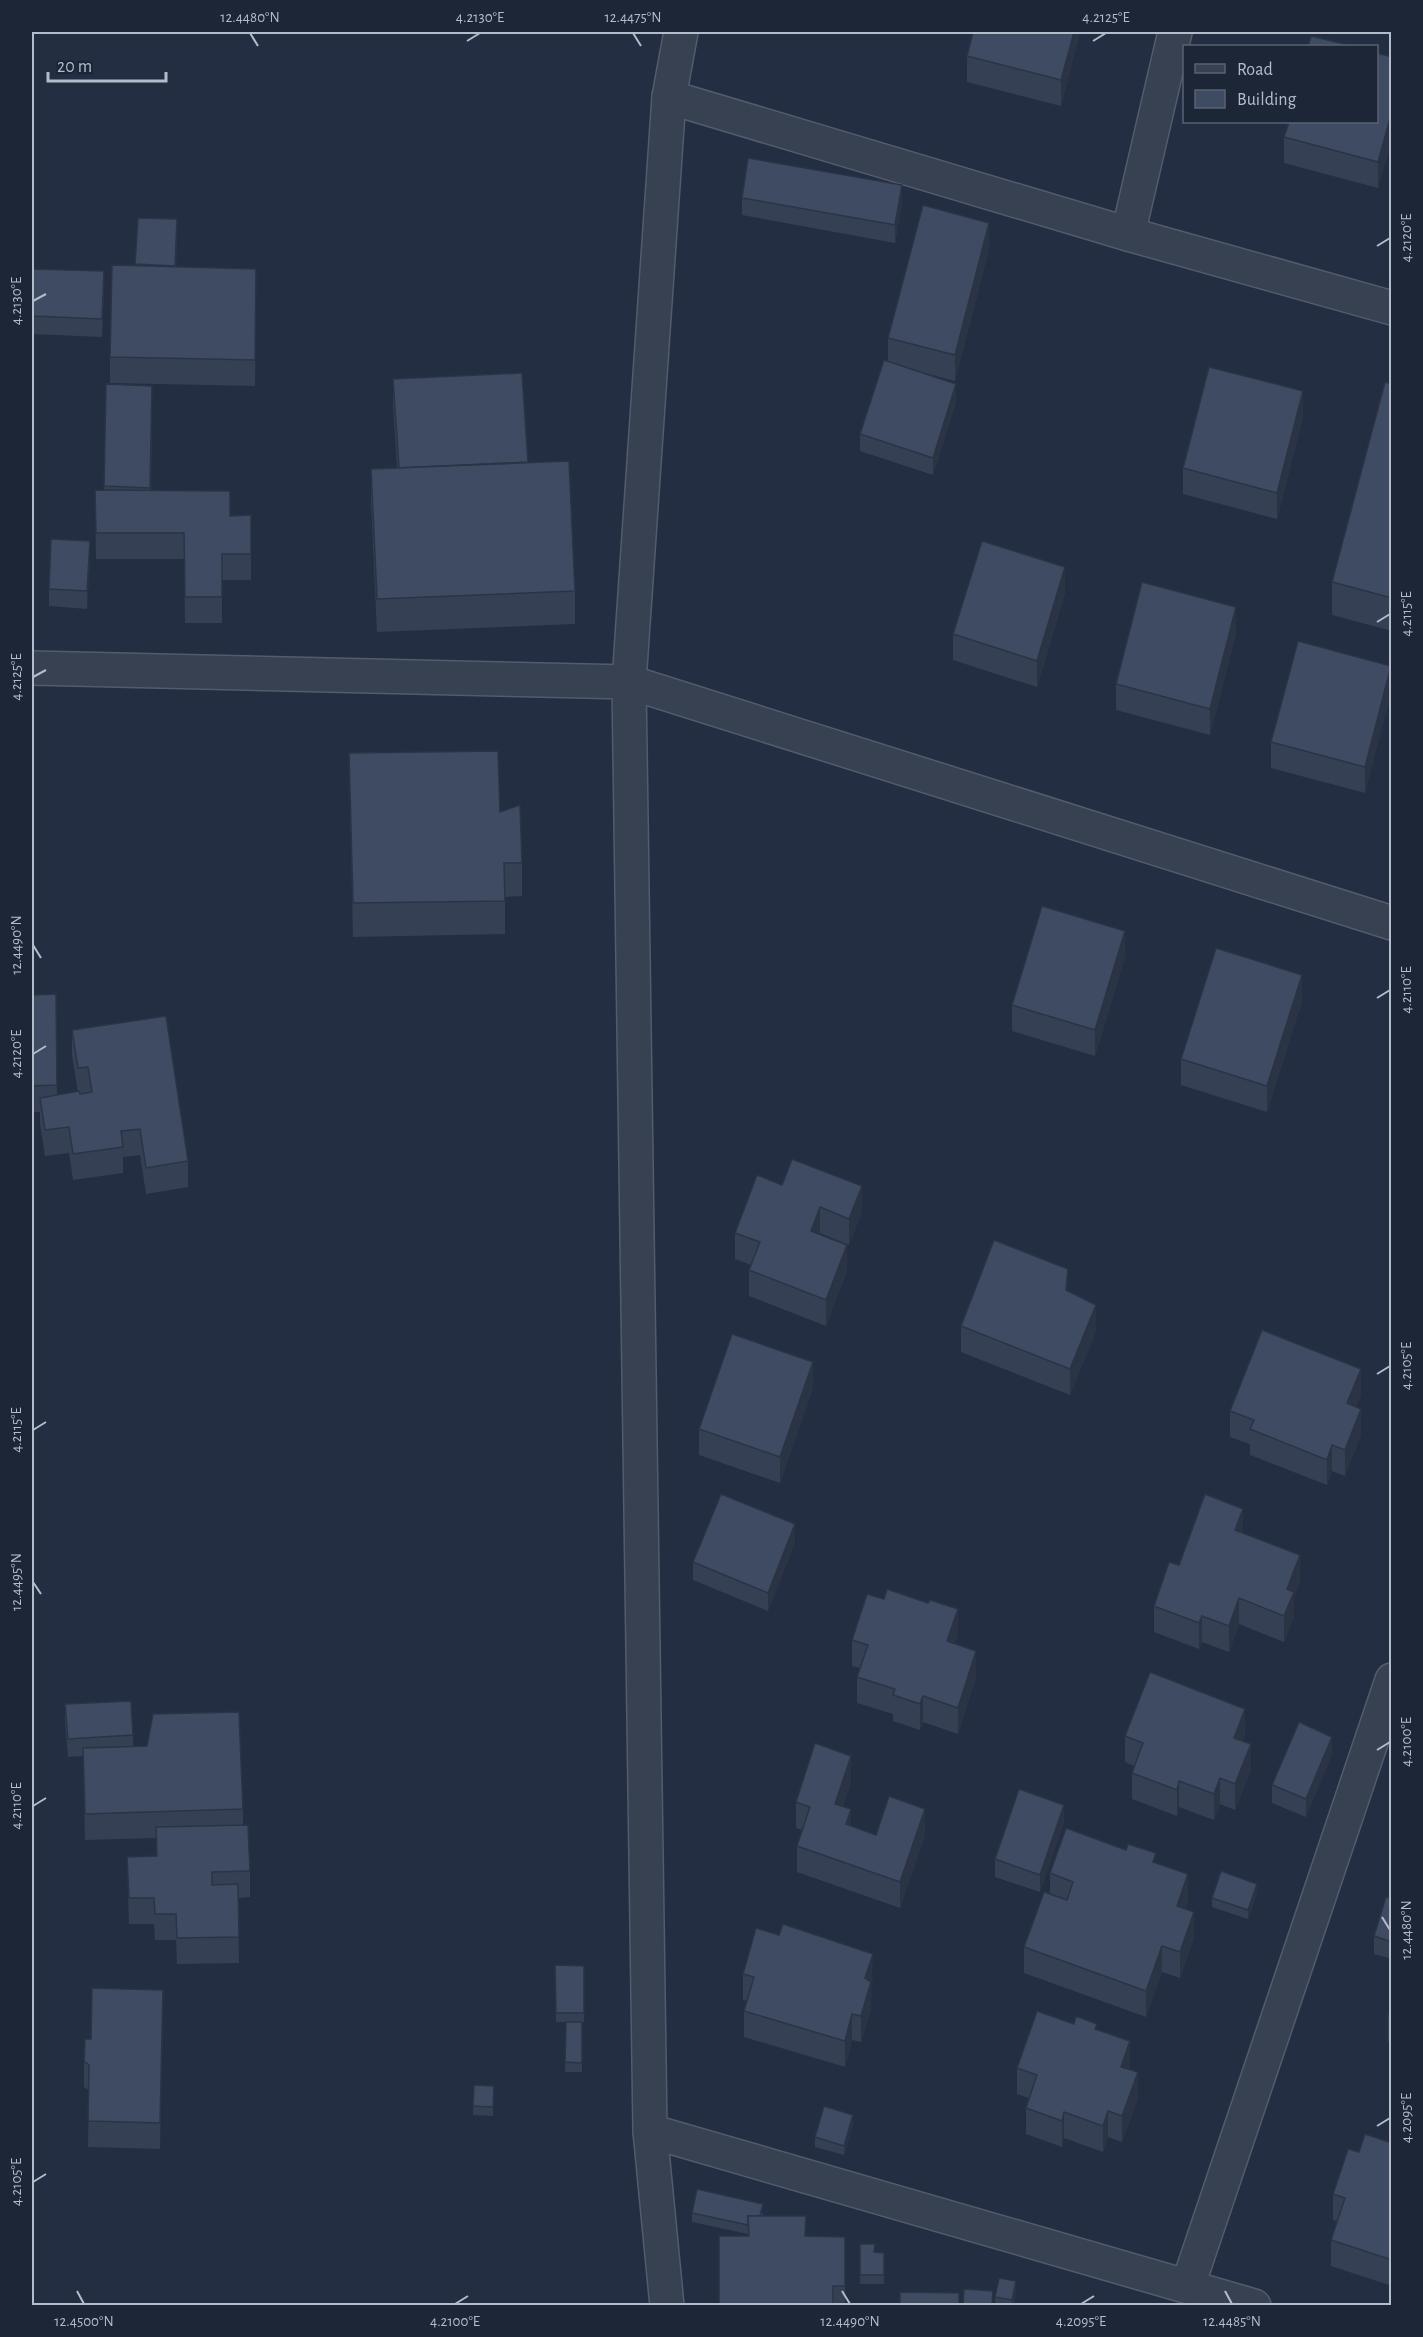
<svg xmlns="http://www.w3.org/2000/svg" width="1423" height="2337" font-family="'Alegreya Sans',sans-serif">
<style>
.lines{fill:none;stroke-linecap:round;stroke-linejoin:round}
.street-casing{stroke:#525c6c;stroke-width:36}
.street{stroke:#374152;stroke-width:33}
.wall{fill:#354054}
.shaded-wall{fill:#2b3445}
.building{fill:#3e4b62;stroke:#2b3445;stroke-width:1.5}
.ticks{fill:none;stroke:#b4bccc;stroke-width:2}
.neatline{fill:none;stroke:#b4bccc;stroke-width:2}
.ticks-label{font-size:15px;text-anchor:middle;fill:#b4bccc}
</style>
<rect width="100%" height="100%" fill="#232e42"/>
<g class="lines">
<g class="street-casing">
<g id="street">
<path d="M669 97 1128 234 1392 308"/>
<path d="M1128 234 1175 32"/>
<path d="M32 668 629 682 1392 923"/>
<path d="M650 2131 1254 2306"/>
<path d="M1188 2285 1392 1680"/>
<path d="M667 2306 650 2131 629 682 669 97 681 32"/>
</g>
</g>
<use href="#street" class="street"/>
</g>
<g class="wall">
<path d="M973 32H1080L1061 106 967 82V56Z"/>
<path d="M1392 57V137L1378 188 1284 163V137Z"/>
<path d="M742 198 902 203 895 243 742 215Z"/>
<path d="M138 218 177 237 176 267 256 295 255 386 110 383V357L135 266Z"/>
<path d="M989 249 955 381 921 372 956 402 933 475 860 451V434L888 361V338Z"/>
<path d="M32 269 104 289 102 337 32 334Z"/>
<path d="M393 379 528 462 575 591V624L377 632 371 502V469L397 468 393 405Z"/>
<path d="M106 384 152 403 151 490 230 516 251 515V580H222V623H185L184 559H96L95 490H104Z"/>
<path d="M1392 384V631L1332 615V582Z"/>
<path d="M1303 417 1277 519 1183 494V468Z"/>
<path d="M90 559 87 609 49 606V589Z"/>
<path d="M1065 593 1037 687 953 660V634Z"/>
<path d="M1236 633 1210 735 1116 710V684Z"/>
<path d="M1391 692 1365 793 1271 768V742Z"/>
<path d="M349 753 500 812 522 863V896L505 897V934L353 937Z"/>
<path d="M1125 957 1095 1056 1012 1031V1005Z"/>
<path d="M56 994 57 1095 78 1092 72 1056V1030L188 1161V1187L146 1194 140 1155 123 1157V1173L73 1180 69 1153 45 1156 40 1124V1112H32V995Z"/>
<path d="M1302 1001 1267 1112 1181 1085V1059Z"/>
<path d="M782 1185 862 1212 849 1245 820 1233V1235L847 1271 826 1326 749 1296V1270L751 1265 735 1259V1233Z"/>
<path d="M1068 1292 1096 1331 1070 1395 961 1352V1326Z"/>
<path d="M813 1388 780 1483 699 1455V1429Z"/>
<path d="M1361 1395 1356 1407 1361 1435 1345 1476 1332 1471 1327 1485 1250 1455V1444L1230 1437V1411Z"/>
<path d="M1243 1533 1300 1581 1294 1597V1617L1284 1642 1239 1624 1229 1652 1202 1642 1199 1649 1154 1632V1606Z"/>
<path d="M795 1542 768 1611 693 1580V1562Z"/>
<path d="M958 1635 955 1643 976 1677 958 1734 923 1722 920 1730 893 1721V1714L857 1703V1677L860 1668 852 1666V1640Z"/>
<path d="M65 1704 133 1735V1747L243 1809V1825L250 1871V1897L238 1898 239 1963 177 1964 176 1940H155L154 1924H129L127 1857 156 1856V1838L85 1840 83 1756 68 1757 65 1722Z"/>
<path d="M1245 1735 1242 1741 1251 1770 1235 1810 1220 1804 1214 1820 1179 1807 1177 1816 1132 1799V1773L1134 1766 1125 1762V1736Z"/>
<path d="M1332 1754 1306 1817 1272 1803V1785Z"/>
<path d="M851 1782 843 1806 851 1826 876 1835H925L900 1908 797 1872V1846L802 1830 796 1828V1802Z"/>
<path d="M1064 1822 1040 1892 995 1877V1859Z"/>
<path d="M1156 1863 1188 1900 1185 1909 1194 1938 1180 1978 1162 1972 1146 2017 1024 1973V1947L1050 1894V1873Z"/>
<path d="M1257 1893 1248 1919 1212 1907V1898Z"/>
<path d="M1392 1899V1959L1374 1954V1936Z"/>
<path d="M555 1965 584 1966V2022H556Z"/>
<path d="M743 1974 873 1980 871 1985V2008L861 2042 852 2040 845 2067 744 2037V2011L747 2001 743 2000Z"/>
<path d="M1392 2006V2042L1388 2041V2015Z"/>
<path d="M163 2016 160 2149 88 2147 89 2090 84 2087V2061L91 2039Z"/>
<path d="M566 2022H582V2072H565Z"/>
<path d="M1074 2024 1097 2030 1130 2067 1129 2069 1138 2098 1122 2142 1108 2137 1103 2152 1064 2138 1062 2147 1026 2134V2108L1029 2098 1017 2094V2068Z"/>
<path d="M1392 2046V2079L1389 2078V2052Z"/>
<path d="M474 2085 494 2086 493 2116 473 2115Z"/>
<path d="M853 2124 844 2155 815 2147V2137Z"/>
<path d="M1392 2143V2286L1331 2266V2240L1337 2221 1333 2220V2194L1359 2152Z"/>
<path d="M692 2213H763L762 2216 806 2236 845 2237V2306H719L748 2236V2234L692 2222Z"/>
<path d="M860 2244 875 2252 884 2253V2284H860Z"/>
<path d="M1016 2290 1013 2306H995V2297Z"/>
</g>
<g class="shaded-wall">
<path d="M1074 32H1080L1061 106V80Z"/>
<path d="M1392 111V137L1378 188V162Z"/>
<path d="M902 185V203L895 243V225Z"/>
<path d="M177 219V237L175 284V266Z"/>
<path d="M989 223V249L955 381V355Z"/>
<path d="M956 384V402L933 475V458Z"/>
<path d="M1303 391V417L1277 519V493Z"/>
<path d="M90 541V559L87 609V591Z"/>
<path d="M1065 567V593L1037 687V661Z"/>
<path d="M1236 607V633L1210 735V709Z"/>
<path d="M1391 666V692L1365 793V767Z"/>
<path d="M1125 931V957L1095 1056V1030Z"/>
<path d="M1302 975V1001L1267 1112V1086Z"/>
<path d="M862 1186V1212L849 1245V1219Z"/>
<path d="M820 1207V1233L811 1257V1231Z"/>
<path d="M847 1245V1271L826 1326V1300Z"/>
<path d="M1068 1269V1295L1066 1290Z"/>
<path d="M1096 1305V1331L1070 1395V1369Z"/>
<path d="M813 1362V1388L780 1483V1457Z"/>
<path d="M1361 1369V1395L1347 1429V1403Z"/>
<path d="M1361 1409V1435L1345 1476V1450Z"/>
<path d="M1332 1445V1471L1327 1485V1460Z"/>
<path d="M1243 1509V1535L1235 1530Z"/>
<path d="M795 1524V1542L768 1611V1593Z"/>
<path d="M1300 1555V1581L1294 1597V1617L1284 1642V1616L1287 1589Z"/>
<path d="M1239 1598V1624L1229 1652V1626Z"/>
<path d="M958 1609V1635L947 1667V1641Z"/>
<path d="M1202 1616V1642L1199 1649V1623Z"/>
<path d="M976 1651V1677L958 1734V1708Z"/>
<path d="M923 1696V1722L920 1730V1704Z"/>
<path d="M1245 1709V1735L1234 1764V1738Z"/>
<path d="M1332 1737V1754L1306 1817V1799Z"/>
<path d="M1251 1744V1770L1235 1810V1784Z"/>
<path d="M851 1756V1782L835 1830V1804Z"/>
<path d="M1220 1778V1804L1214 1820V1794Z"/>
<path d="M1179 1781V1807L1177 1816V1790Z"/>
<path d="M1064 1805V1822L1040 1892V1875Z"/>
<path d="M851 1809V1835L846 1824Z"/>
<path d="M925 1809V1835L900 1908V1882Z"/>
<path d="M1188 1874V1900L1177 1932V1906Z"/>
<path d="M1257 1884V1893L1248 1919V1910Z"/>
<path d="M1194 1912V1938L1180 1978V1952Z"/>
<path d="M1162 1946V1972L1146 2017V1991Z"/>
<path d="M873 1954 871 2008 861 2042V2016L865 1978Z"/>
<path d="M163 1990V2016L160 2149V2123Z"/>
<path d="M852 2014V2040L845 2067V2041Z"/>
<path d="M1130 2041V2067L1121 2093V2067Z"/>
<path d="M1138 2072V2098L1122 2142V2116Z"/>
<path d="M1108 2111V2137L1103 2152V2126Z"/>
<path d="M1064 2112V2138L1062 2147V2121Z"/>
<path d="M853 2115V2124L844 2155V2146Z"/>
<path d="M1016 2281V2290L1012 2306V2300Z"/>
</g>
<g class="building">
<path d="M973 32H1074L1061 80 967 56Z"/>
<path d="M1311 36 1352 46H1308Z"/>
<path d="M1377 53 1392 57V111L1378 162 1284 137 1289 122H1377Z"/>
<path d="M748 158 902 185 895 225 742 198Z"/>
<path d="M923 205 989 223 955 355 888 338Z"/>
<path d="M138 218 177 219 175 266 135 264Z"/>
<path d="M112 265 256 269 255 360 110 357Z"/>
<path d="M32 269 104 271 102 319 32 316Z"/>
<path d="M884 360 956 384 933 458 860 434Z"/>
<path d="M1209 367 1303 391 1277 493 1183 468Z"/>
<path d="M522 373 528 462 399 468 393 379Z"/>
<path d="M1385 382 1392 384V598L1332 582Z"/>
<path d="M106 384 152 386 150 488 104 486Z"/>
<path d="M569 461 575 591 377 599 371 469Z"/>
<path d="M95 490 230 491V516L251 515V554H222V597H185L184 533H96Z"/>
<path d="M51 539 90 541 87 591 49 589Z"/>
<path d="M982 541 1065 567 1037 661 953 634Z"/>
<path d="M1142 582 1236 607 1210 709 1116 684Z"/>
<path d="M1298 641 1391 666 1365 767 1271 742Z"/>
<path d="M498 751 500 812 520 805 522 863H504L505 901 353 903 349 753Z"/>
<path d="M1042 906 1125 931 1095 1030 1012 1005Z"/>
<path d="M1216 948 1302 975 1267 1086 1181 1059Z"/>
<path d="M56 994 57 1085 32 1086V995Z"/>
<path d="M166 1016 188 1161 146 1168 140 1129 121 1131 123 1147 73 1154 69 1127 45 1130 40 1098 79 1091 80 1094 92 1092 88 1067 78 1068 72 1030Z"/>
<path d="M792 1159 862 1186 849 1219 820 1207 811 1231 847 1245 826 1300 749 1270 760 1242 735 1233 757 1175 782 1185Z"/>
<path d="M994 1240 1068 1269 1066 1290 1096 1305 1070 1369 961 1326Z"/>
<path d="M1262 1330 1361 1369 1347 1403 1361 1409 1345 1450 1332 1445 1327 1460 1250 1429 1254 1420 1230 1411Z"/>
<path d="M732 1334 813 1362 780 1457 699 1429Z"/>
<path d="M721 1494 795 1524 768 1593 693 1562Z"/>
<path d="M1205 1494 1243 1509 1235 1530 1300 1555 1287 1589 1294 1592 1284 1616 1239 1598 1229 1626 1202 1616 1199 1623 1154 1606 1169 1562 1179 1565Z"/>
<path d="M887 1589 928 1603 930 1600 958 1609 947 1641 976 1651 958 1708 923 1696 920 1704 893 1695 895 1689 857 1677 868 1645 852 1640 867 1594 884 1599Z"/>
<path d="M1150 1672 1245 1709 1234 1738 1251 1744 1235 1784 1220 1778 1214 1794 1179 1781 1177 1790 1132 1773 1143 1743 1125 1736Z"/>
<path d="M131 1701 133 1735 68 1739 65 1704Z"/>
<path d="M239 1712 243 1809 85 1814 83 1748 147 1746 153 1714Z"/>
<path d="M1299 1722 1332 1737 1306 1799 1272 1785Z"/>
<path d="M815 1743 851 1756 835 1804 851 1809 846 1824 876 1835 889 1796 925 1809 900 1882 797 1846 810 1807 796 1802Z"/>
<path d="M1019 1789 1064 1805 1040 1875 995 1859Z"/>
<path d="M248 1825 250 1871 212 1872V1885L238 1884 239 1937 177 1938 176 1914H155L154 1898H129L127 1857 157 1856 156 1827Z"/>
<path d="M1066 1828 1126 1850 1128 1844 1156 1853 1153 1862 1188 1874 1177 1906 1194 1912 1180 1952 1162 1946 1146 1991 1024 1947 1044 1892 1067 1900 1073 1882 1050 1873Z"/>
<path d="M1221 1871 1257 1884 1248 1910 1212 1898Z"/>
<path d="M1386 1897 1392 1899V1942L1374 1936Z"/>
<path d="M783 1924 873 1954 865 1978 871 1982 861 2016 852 2014 845 2041 744 2011 754 1977 743 1974 756 1928 779 1935Z"/>
<path d="M555 1965 584 1966V2013H556Z"/>
<path d="M92 1988 163 1990 160 2123 88 2121 89 2065 84 2061 85 2039H91Z"/>
<path d="M1392 2006V2016L1388 2015Z"/>
<path d="M1037 2011 1074 2024 1076 2016 1097 2024 1095 2029 1130 2041 1121 2067 1138 2072 1122 2116 1108 2111 1103 2126 1064 2112 1062 2121 1026 2108 1037 2075 1017 2068Z"/>
<path d="M566 2022H582V2063L565 2062Z"/>
<path d="M474 2085 494 2086 493 2107 473 2106Z"/>
<path d="M824 2106 853 2115 844 2146 815 2137Z"/>
<path d="M1365 2134 1392 2143V2260L1331 2240 1345 2198 1333 2194 1348 2149 1359 2152Z"/>
<path d="M697 2189 763 2204 760 2216H748V2225L692 2213Z"/>
<path d="M748 2216H806L805 2236 845 2237V2286H833V2306H719V2236H749Z"/>
<path d="M860 2244H875L874 2252 884 2253V2275H860Z"/>
<path d="M999 2278 1016 2281 1012 2300 995 2297Z"/>
<path d="M964 2289 993 2291 992 2306H963Z"/>
<path d="M900 2292 959 2293V2306H900Z"/>
</g>
<path class="ticks" d="M250 33 258 46M633 33 641 46M467 41 480 33M1093 41 1106 33M1377 246 1390 238M33 301 46 294M1377 622 1390 614M33 677 46 670M33 945 41 958M1377 998 1390 990M33 1054 46 1046M1377 1374 1390 1366M33 1430 46 1422M33 1582 41 1594M1377 1750 1390 1742M33 1806 46 1798M1382 1917 1390 1930M1377 2126 1390 2118M33 2182 46 2174M77 2291 84 2304M842 2291 850 2304M1225 2291 1232 2304M455 2304 468 2296M1081 2304 1094 2296"/>
<rect width="1423" height="2337" fill="none" stroke="#1c2637" stroke-width="66"/>
<rect x="1183" y="45" width="195" height="78" fill="#1c2637" stroke="#596273" stroke-width="1.5"/>
<rect x="1195" y="64" width="30" height="9" fill="#374152" stroke="#596273" stroke-width="1.5"/>
<text x="1237" y="75" font-size="18" fill="#b4bccc">Road</text>
<rect x="1195" y="90" width="30" height="18" fill="#3e4b62" stroke="#596273" stroke-width="1.5"/>
<text x="1237" y="105" font-size="18" fill="#b4bccc">Building</text>
<path d="M48 72v9h118v-9" fill="none" stroke="#b4bccc" stroke-width="3"/>
<text x="57" y="72" font-size="18" fill="#b4bccc" stroke="#1c2637" stroke-width="4.5" paint-order="stroke">20 m</text>
<rect x="33" y="33" width="1357" height="2271" class="neatline"/>
<g class="ticks-label">
<text x="250" y="22">12.4480°N</text>
<text x="480" y="22">4.2130°E</text>
<text x="633" y="22">12.4475°N</text>
<text x="1106" y="22">4.2125°E</text>
<text transform="translate(1406 238) rotate(-90)" y="5">4.2120°E</text>
<text transform="translate(16 301) rotate(-90)" y="5">4.2130°E</text>
<text transform="translate(1406 614) rotate(-90)" y="5">4.2115°E</text>
<text transform="translate(16 677) rotate(-90)" y="5">4.2125°E</text>
<text transform="translate(16 945) rotate(-90)" y="5">12.4490°N</text>
<text transform="translate(1406 990) rotate(-90)" y="5">4.2110°E</text>
<text transform="translate(16 1054) rotate(-90)" y="5">4.2120°E</text>
<text transform="translate(1406 1366) rotate(-90)" y="5">4.2105°E</text>
<text transform="translate(16 1430) rotate(-90)" y="5">4.2115°E</text>
<text transform="translate(16 1582) rotate(-90)" y="5">12.4495°N</text>
<text transform="translate(1406 1742) rotate(-90)" y="5">4.2100°E</text>
<text transform="translate(16 1806) rotate(-90)" y="5">4.2110°E</text>
<text transform="translate(1406 1930) rotate(-90)" y="5">12.4480°N</text>
<text transform="translate(1406 2118) rotate(-90)" y="5">4.2095°E</text>
<text transform="translate(16 2182) rotate(-90)" y="5">4.2105°E</text>
<text x="84" y="2326">12.4500°N</text>
<text x="455" y="2326">4.2100°E</text>
<text x="850" y="2326">12.4490°N</text>
<text x="1081" y="2326">4.2095°E</text>
<text x="1232" y="2326">12.4485°N</text>
</g>
</svg>
